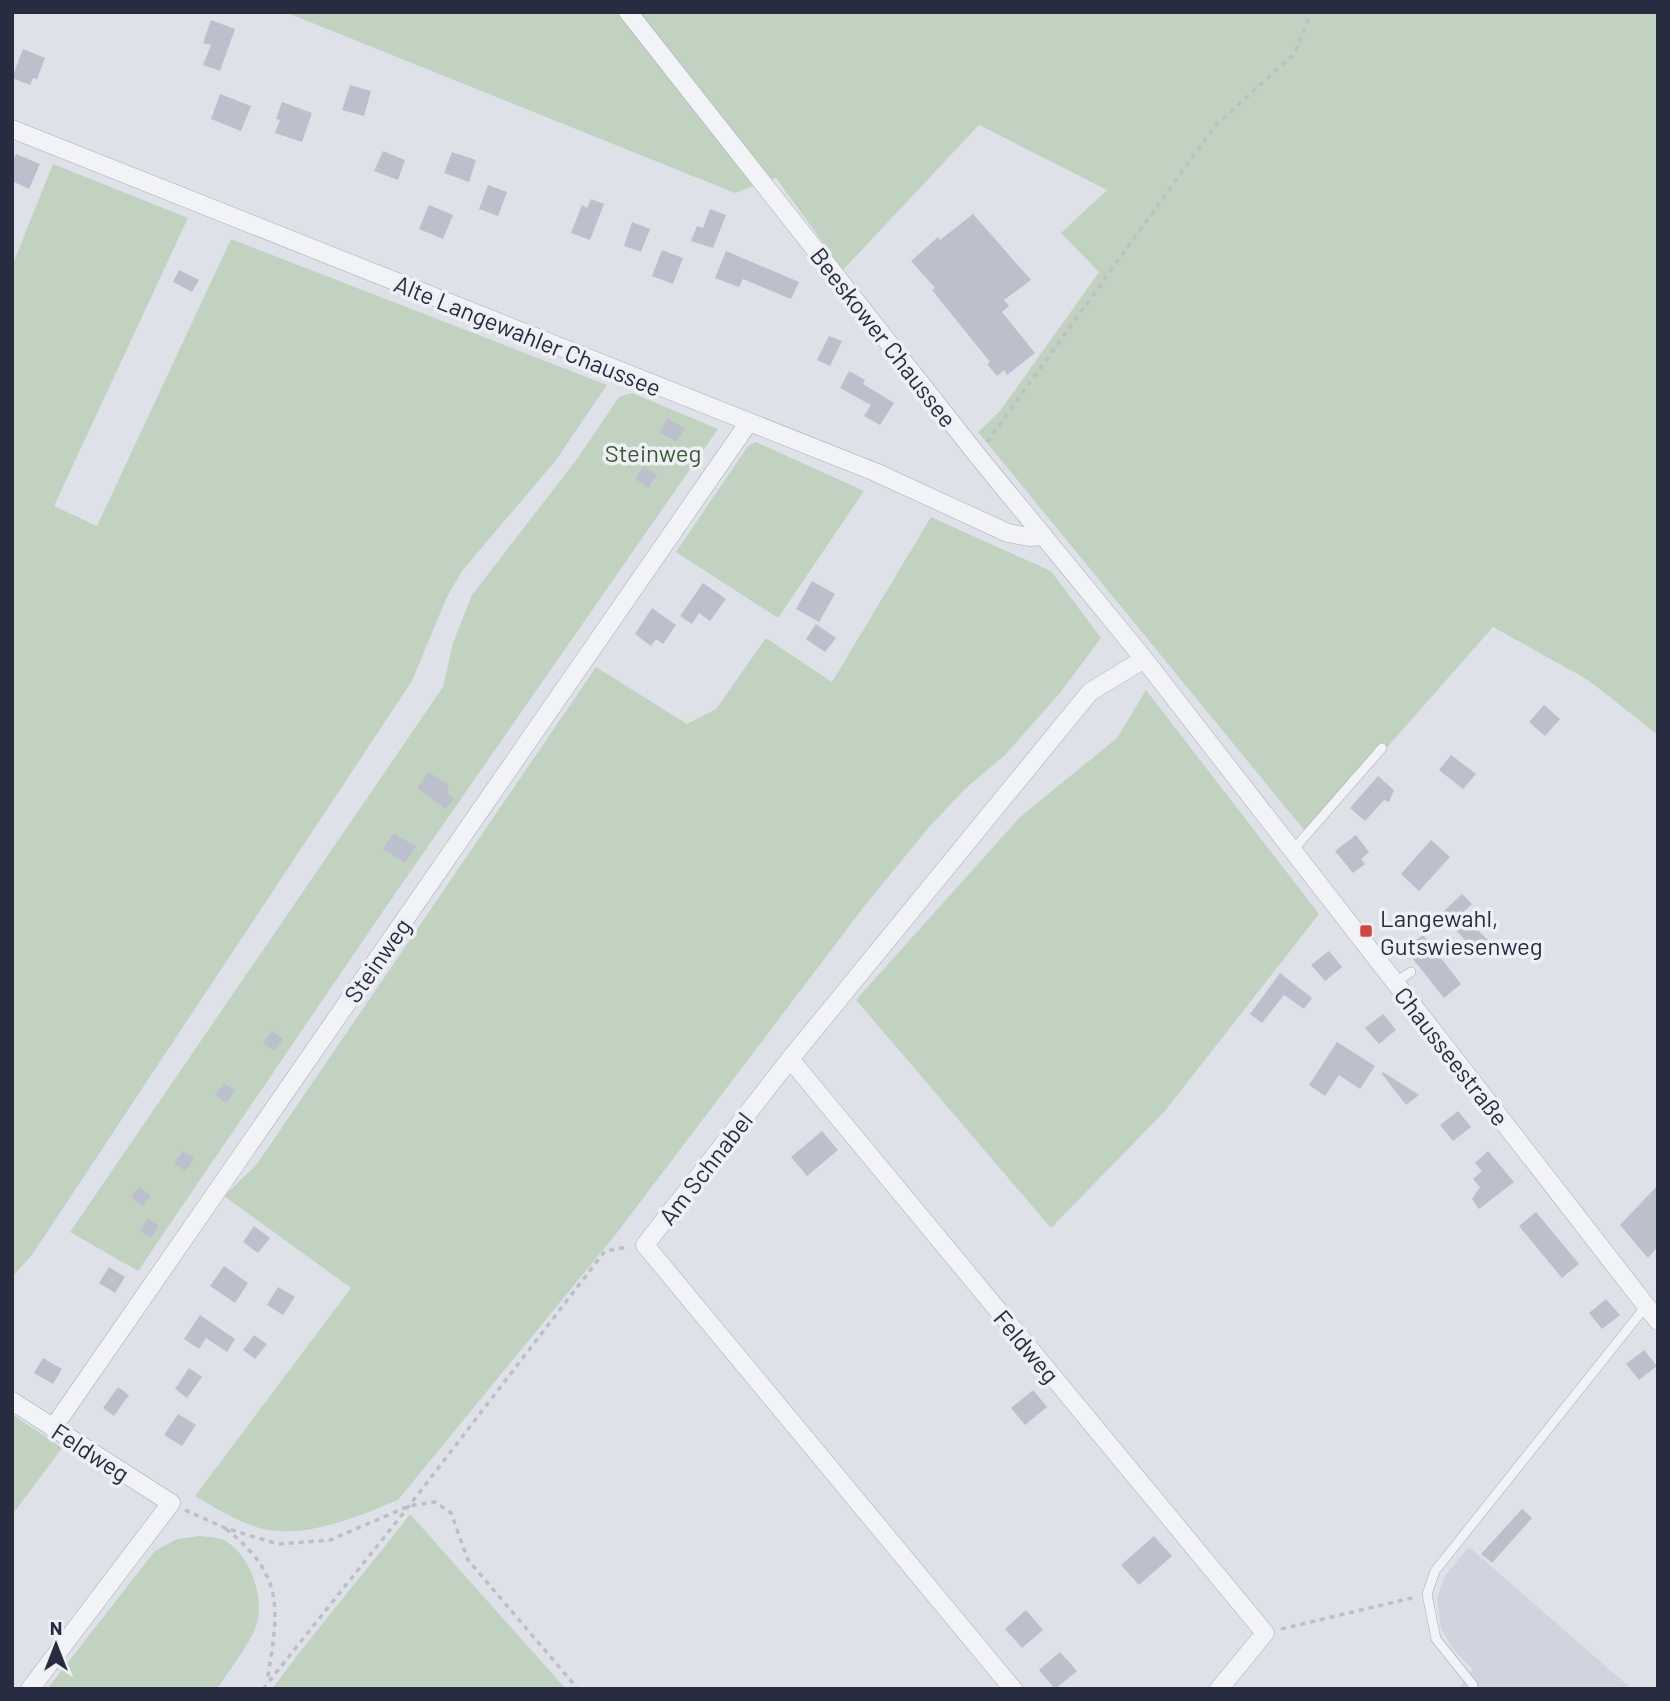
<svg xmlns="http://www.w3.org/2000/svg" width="1670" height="1701" font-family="Barlow,sans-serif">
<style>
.built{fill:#d1d3de}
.green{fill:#c1d3c0}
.building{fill:#bcbfcc}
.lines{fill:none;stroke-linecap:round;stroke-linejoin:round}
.service-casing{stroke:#a8abb6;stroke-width:10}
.minor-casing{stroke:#a8abb6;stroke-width:19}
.path{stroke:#bdbfc7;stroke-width:3.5;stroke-dasharray:5 5;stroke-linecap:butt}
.service{stroke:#f2f3f7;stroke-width:9}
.minor{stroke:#f2f3f7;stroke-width:18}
.poi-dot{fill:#d24640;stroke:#eff0f6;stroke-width:2.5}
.labels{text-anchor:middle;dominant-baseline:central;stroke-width:7;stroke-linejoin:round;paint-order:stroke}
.street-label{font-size:24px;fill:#272c40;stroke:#eff0f6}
.park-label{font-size:24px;fill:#345d34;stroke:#eff0f6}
.poi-label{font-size:24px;fill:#272c40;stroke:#eff0f6;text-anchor:start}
</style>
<rect width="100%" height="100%" fill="#dfe1e9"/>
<path class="built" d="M1469 1547 1632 1689H1458L1473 1669 1453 1649 1441 1628 1437 1598 1445 1576Z"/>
<g class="green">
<path d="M285 12H1658V735L1588 680 1493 627 1309 836 978 432 1000 411 1099 272 1061 233 1107 190 979 125 843 270 776 178 735 193Z"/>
<path d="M53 164 188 218 54 506 97 526 231 239 607 385 556 460 462 571 446 599 412 681 32 1255 12 1277V266Z"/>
<path d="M632 393 718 429 388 904 138 1271 70 1232 443 687 453 643 472 595 577 459 619 397Z"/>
<path d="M756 442 864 491 778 618 676 552 748 446Z"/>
<path d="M931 517 1051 571 1101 638 1060 693 1004 756 965 789 930 826 866 904 616 1234 398 1500C359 1516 306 1539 263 1529 239 1523 216 1508 195 1496L351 1288 224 1196 257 1164 596 667 687 724 716 709 766 638 832 682Z"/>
<path d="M1146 690 1319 914 1165 1111 1051 1228 856 1000 1020 817 1117 738Z"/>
<path d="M12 1414 62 1448 12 1515Z"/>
<path d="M410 1514 566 1689H272C316 1629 365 1573 410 1514Z"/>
<path d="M200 1536C208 1537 220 1537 227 1542 251 1556 267 1603 255 1629 246 1650 229 1670 217 1689H47L155 1551 177 1539Z"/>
</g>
<g class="building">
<path d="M211 20 235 29 220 71 203 65 211 45 203 43Z"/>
<path d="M23 49 45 58 37 79 33 78 30 85 12 78Z"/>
<path d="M350 85 371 91 364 116 342 110Z"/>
<path d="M220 94 251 106 241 131 211 119Z"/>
<path d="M282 102 312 113 302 142 275 133 280 120 276 119Z"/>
<path d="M383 151 405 160 398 180 374 171Z"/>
<path d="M452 152 476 160 469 182 444 173Z"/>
<path d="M16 154 40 164 29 189 12 181V163Z"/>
<path d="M488 185 507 192 498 216 479 209Z"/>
<path d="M591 199 604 204 590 240 571 233 582 205 587 208Z"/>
<path d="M429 205 453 215 443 239 419 229Z"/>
<path d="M710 209 726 215 713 248 691 241 697 226 703 228Z"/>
<path d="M973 214 1031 280 1004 300 1009 306 1002 312 1035 353 1007 375 1004 370 997 376 987 364 990 362 932 290 935 288 911 261 938 237 940 240Z"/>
<path d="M632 222 650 229 641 252 624 246Z"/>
<path d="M662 250 683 258 673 284 652 276Z"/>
<path d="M726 251 799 282 791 299 743 279 739 287 715 278Z"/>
<path d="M179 270 199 280 192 292 173 282Z"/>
<path d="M829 336 842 341 830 366 817 360Z"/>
<path d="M849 371 865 380 863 384 894 403 880 425 864 416 871 405 840 388Z"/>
<path d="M668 418 685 429 676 442 659 432Z"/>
<path d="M644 466 657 475 648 488 635 479Z"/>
<path d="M812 581 835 594 819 622 796 609Z"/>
<path d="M703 583 726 599 710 621 699 613 692 624 680 616Z"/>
<path d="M652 608 676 625 663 644 656 639 651 646 635 634Z"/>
<path d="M816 624 836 638 825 652 806 639Z"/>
<path d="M1544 705 1560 719 1545 736 1529 722Z"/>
<path d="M1451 755 1476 774 1463 789 1439 770Z"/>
<path d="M429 772 449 786 447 793 454 798 446 809 417 788Z"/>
<path d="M1378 776 1394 790 1389 802 1384 800 1365 821 1350 808Z"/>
<path d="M394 833 416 847 405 863 383 849Z"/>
<path d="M1356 835 1369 852 1361 859 1365 864 1353 873 1335 851Z"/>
<path d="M1431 840 1450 857 1419 891 1401 874Z"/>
<path d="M1462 894 1472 904 1461 914 1493 945 1479 959 1464 945 1467 942 1441 914Z"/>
<path d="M1423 935 1461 984 1444 998 1405 949Z"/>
<path d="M1329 951 1342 967 1325 981 1311 965Z"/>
<path d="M1280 973 1312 998 1304 1009 1284 995 1262 1023 1250 1014Z"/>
<path d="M1383 1014 1396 1030 1379 1044 1365 1028Z"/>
<path d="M272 1031 283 1039 274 1051 263 1043Z"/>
<path d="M1337 1042 1375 1066 1360 1089 1339 1075 1325 1096 1309 1085Z"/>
<path d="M1383 1072 1419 1095 1406 1105 1382 1074Z"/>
<path d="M224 1083 235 1090 226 1103 215 1095Z"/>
<path d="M1458 1111 1471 1127 1453 1141 1440 1125Z"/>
<path d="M822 1131 838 1150 807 1176 791 1157Z"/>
<path d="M183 1151 194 1158 185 1171 174 1163Z"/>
<path d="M1488 1151 1514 1182 1479 1209 1472 1199 1480 1187 1473 1179 1482 1171 1475 1163Z"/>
<path d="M1658 1185V1246L1648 1258 1620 1225Z"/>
<path d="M139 1187 151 1196 143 1206 131 1197Z"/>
<path d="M1536 1212 1579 1264 1562 1278 1519 1226Z"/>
<path d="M148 1218 159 1226 151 1238 140 1231Z"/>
<path d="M254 1226 270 1238 258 1253 243 1242Z"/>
<path d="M224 1266 248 1283 235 1303 210 1286Z"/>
<path d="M109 1267 125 1277 115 1293 99 1283Z"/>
<path d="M278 1287 295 1297 283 1315 267 1305Z"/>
<path d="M1606 1299 1620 1315 1602 1329 1589 1313Z"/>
<path d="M200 1315 235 1339 227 1352 206 1338 199 1349 184 1339Z"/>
<path d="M254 1335 267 1344 255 1359 243 1350Z"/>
<path d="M1644 1350 1657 1366 1639 1380 1626 1364Z"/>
<path d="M43 1358 62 1369 53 1384 34 1373Z"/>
<path d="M189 1368 202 1377 187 1398 175 1389Z"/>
<path d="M118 1387 129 1395 114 1416 103 1408Z"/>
<path d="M1033 1390 1047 1407 1025 1425 1011 1408Z"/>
<path d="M178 1414 196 1425 182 1446 164 1435Z"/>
<path d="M1522 1509 1532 1518 1492 1563 1481 1554Z"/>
<path d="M1154 1536 1172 1556 1139 1585 1121 1565Z"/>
<path d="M1026 1610 1043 1630 1022 1648 1005 1629Z"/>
<path d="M1060 1652 1077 1671 1055 1689 1039 1670Z"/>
</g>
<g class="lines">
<g class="service-casing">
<g id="service">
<path d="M1293 850 1382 748"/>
<path d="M1395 982 1411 972"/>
<path d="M1473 1685 1436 1639 1427 1594 1435 1571 1646 1306"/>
</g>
</g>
<g class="minor-casing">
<g id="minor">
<path d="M628 12 977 455 1144 659 1658 1321"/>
<path d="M12 129 875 472 1008 533 1029 537 1044 536"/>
<path d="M790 1059 1265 1633 1219 1689"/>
<path d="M12 1401 171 1503 30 1689"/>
<path d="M53 1428 749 422"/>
<path d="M1013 1689 645 1245 790 1059 1090 692 1144 659"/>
</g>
</g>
<g class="path">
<path d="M987 442 1215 126 1295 53 1311 12"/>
<path d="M185 1510 225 1528 278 1544 330 1540 409 1506 435 1502 451 1513 468 1560 578 1689"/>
<path d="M226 1529C287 1577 278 1612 267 1682"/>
<path d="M1281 1629 1416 1597"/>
<path d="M263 1689 409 1506 605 1251 628 1247"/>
</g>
<use href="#service" class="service"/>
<use href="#minor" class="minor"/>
</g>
<rect class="poi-dot" x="1359" y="924" width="14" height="14" rx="3.5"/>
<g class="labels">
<g class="street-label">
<text transform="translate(528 335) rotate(22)">Alte Langewahler Chaussee</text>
<text transform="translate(884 337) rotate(52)">Beeskower Chaussee</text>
<text transform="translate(377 960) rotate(-55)">Steinweg</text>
<text transform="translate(1452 1056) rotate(52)">Chausseestraße</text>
<text transform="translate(705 1168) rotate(-52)">Am Schnabel</text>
<text transform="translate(1027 1346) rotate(50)">Feldweg</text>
<text transform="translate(91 1452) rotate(33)">Feldweg</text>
</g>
<g class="park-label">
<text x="653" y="452">Steinweg</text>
</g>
<g class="poi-label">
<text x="1380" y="917">Langewahl,<tspan x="1380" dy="28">Gutswiesenweg</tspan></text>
</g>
</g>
<rect width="1670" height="1701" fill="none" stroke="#272c40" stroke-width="28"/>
<g transform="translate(56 1645)" stroke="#eff0f6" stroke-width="5" paint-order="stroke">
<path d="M0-5L12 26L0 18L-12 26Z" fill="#272c40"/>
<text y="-10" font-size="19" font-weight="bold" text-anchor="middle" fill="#272c40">N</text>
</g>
</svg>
